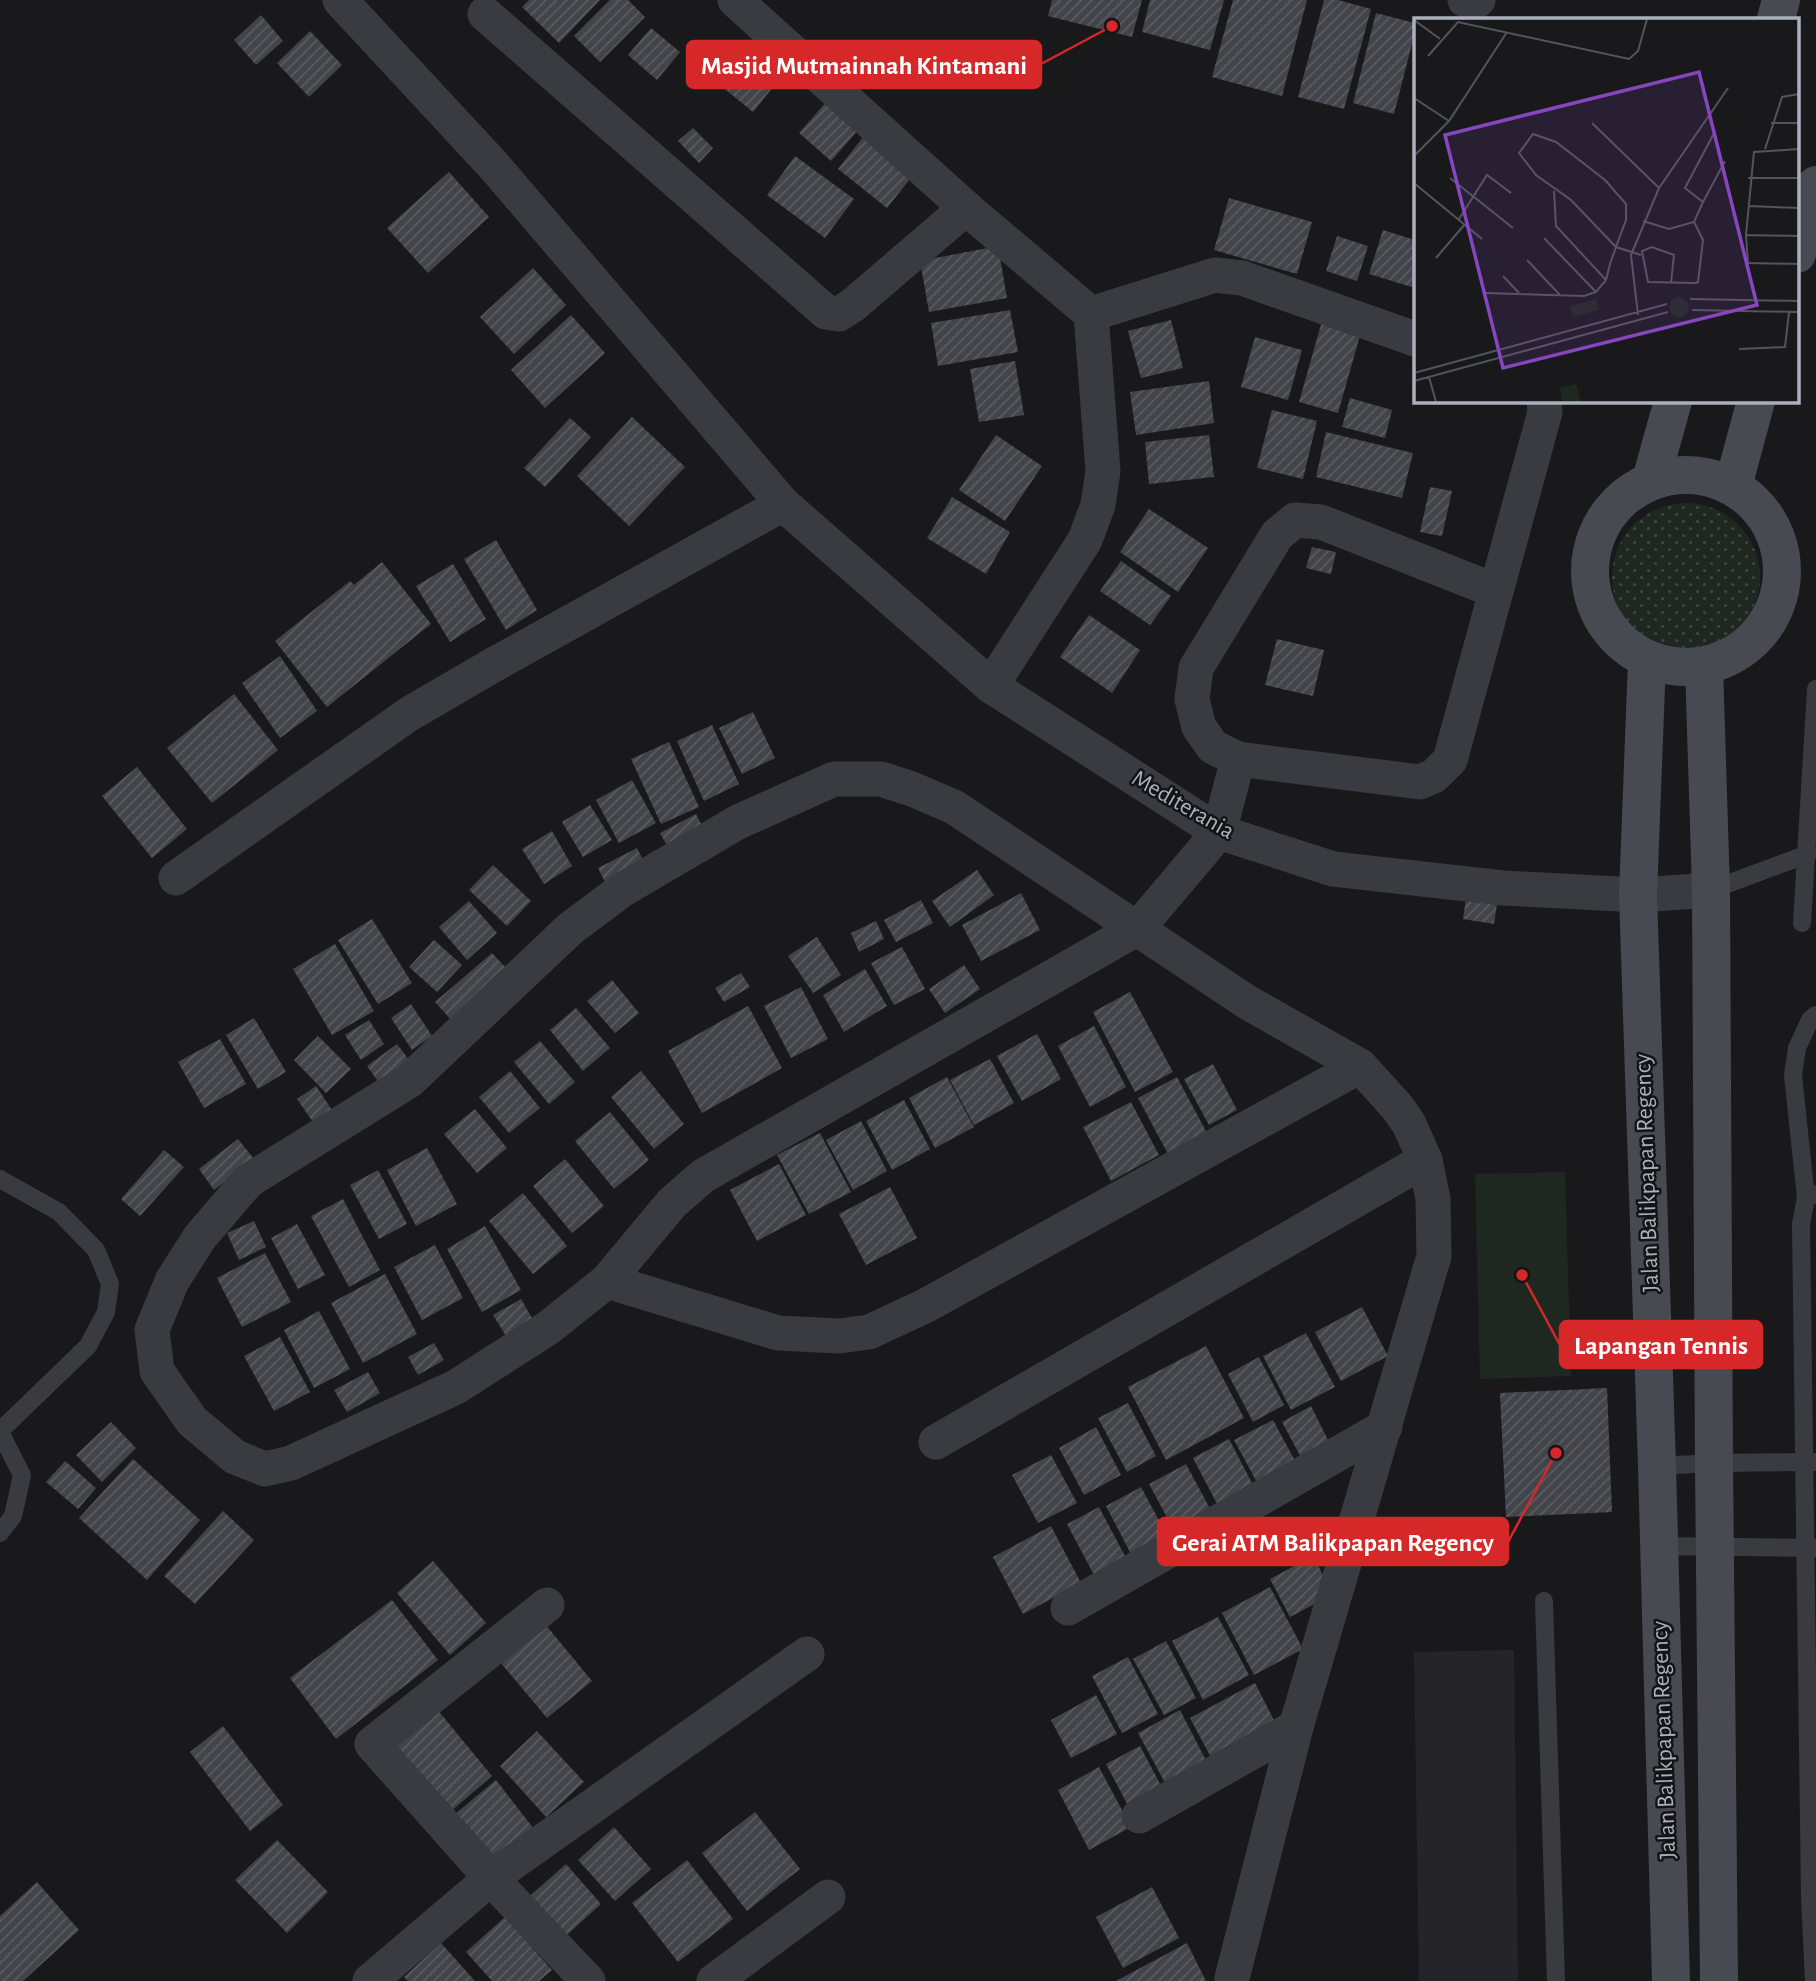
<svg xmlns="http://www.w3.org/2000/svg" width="1816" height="1981" font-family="'Alegreya Sans',sans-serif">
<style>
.built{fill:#252529}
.green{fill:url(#green-dots)}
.pitch{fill:#1f2820}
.building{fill:url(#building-hatch)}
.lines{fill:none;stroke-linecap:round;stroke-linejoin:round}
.lane{stroke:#3a3b41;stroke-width:18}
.street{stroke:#3a3b41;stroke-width:35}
.secondary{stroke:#484a51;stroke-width:38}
.labels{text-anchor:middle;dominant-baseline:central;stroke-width:5;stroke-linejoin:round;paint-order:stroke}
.street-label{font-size:24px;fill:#abb0bc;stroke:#141417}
.inset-road{fill:none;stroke:#53555c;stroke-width:2}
.view{fill:#8546be;fill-opacity:0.15;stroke:#8546be;stroke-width:3.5}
.inset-edge{fill:none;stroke:#abb0bc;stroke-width:3.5}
.leader{fill:none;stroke:#d62828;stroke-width:2.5}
.callout-dot{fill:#d62828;stroke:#141417;stroke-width:2.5}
.callout{fill:#d62828;stroke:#d62828;stroke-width:2.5}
.callout-label{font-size:26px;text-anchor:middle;font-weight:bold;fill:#fff}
</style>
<defs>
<pattern id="green-dots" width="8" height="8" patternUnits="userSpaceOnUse" patternTransform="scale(1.75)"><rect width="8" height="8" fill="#1f2820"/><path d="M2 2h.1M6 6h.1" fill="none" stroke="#3d453e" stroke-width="1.8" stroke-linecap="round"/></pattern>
<pattern id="building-hatch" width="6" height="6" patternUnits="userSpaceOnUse" patternTransform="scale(1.75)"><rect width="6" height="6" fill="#434449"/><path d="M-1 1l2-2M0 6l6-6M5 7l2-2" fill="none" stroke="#5b5c61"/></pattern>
</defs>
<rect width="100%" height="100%" fill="#19191c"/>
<path class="built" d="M1514 1650 1518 1981H1419L1414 1652Z"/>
<circle class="green" cx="1686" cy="577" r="74"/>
<path class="pitch" d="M1565 1172 1571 1376 1480 1379 1475 1174Z"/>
<g class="building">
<path d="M529 0H600L559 43 522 7Z"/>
<path d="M610 0H628L645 17 600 62 574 36Z"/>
<path d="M1052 0H1142L1132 37 1048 16Z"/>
<path d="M1150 0H1224L1210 50 1142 32Z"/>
<path d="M1233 0H1307L1282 96 1212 77Z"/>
<path d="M1324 0H1338L1371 9 1344 109 1298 97Z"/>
<path d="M1376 13 1415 23V32L1394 114 1353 103Z"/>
<path d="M261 15 283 41 256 65 234 40Z"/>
<path d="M651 28 680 52 657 80 628 55Z"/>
<path d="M310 31 342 65 309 97 277 63Z"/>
<path d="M734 55 774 86 753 112 715 81Z"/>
<path d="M828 100 859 129 831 161 799 133Z"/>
<path d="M693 128 713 148 699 163 678 141Z"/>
<path d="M864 136 913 175 887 208 838 169Z"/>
<path d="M795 156 854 199 825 238 767 195Z"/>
<path d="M449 172 489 217 428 273 387 228Z"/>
<path d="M1229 198 1312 222 1297 274 1214 250Z"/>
<path d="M1383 230 1415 240V288L1369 274Z"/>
<path d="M1337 236 1368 246 1357 281 1326 271Z"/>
<path d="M998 246 1007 298 929 312 920 261Z"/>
<path d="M533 268 566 305 514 354 480 317Z"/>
<path d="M1010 310 1018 352 938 366 931 323Z"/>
<path d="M571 315 605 353 545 408 511 370Z"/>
<path d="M1171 320 1183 368 1141 378 1128 331Z"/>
<path d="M1322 321 1361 332 1338 413 1299 402Z"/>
<path d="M1255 337 1302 350 1288 400 1241 387Z"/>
<path d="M1015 361 1024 415 979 422 970 369Z"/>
<path d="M1209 381 1214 423 1136 435 1130 392Z"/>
<path d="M1350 398 1392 410 1385 438 1342 427Z"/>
<path d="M1272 410 1317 421 1303 479 1257 468Z"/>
<path d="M632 417 685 467 629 526 577 476Z"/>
<path d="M570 418 591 437 545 487 524 468Z"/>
<path d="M1326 432 1413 453 1402 498 1316 477Z"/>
<path d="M996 435 1042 466 1005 521 959 490Z"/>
<path d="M1209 435 1214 477 1149 484 1145 442Z"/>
<path d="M1430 487 1452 491 1442 536 1420 532Z"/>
<path d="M952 497 1010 532 986 574 927 538Z"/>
<path d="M1149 509 1208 548 1178 592 1120 552Z"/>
<path d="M496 540 537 610 506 630 464 559Z"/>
<path d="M1312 547 1336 552 1331 574 1306 568Z"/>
<path d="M1121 561 1171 596 1150 625 1100 591Z"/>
<path d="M382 562 431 624 327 707 275 641 350 581 354 585Z"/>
<path d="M453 564 486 619 450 642 416 586Z"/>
<path d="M1089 615 1140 650 1112 693 1060 657Z"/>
<path d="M1277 639 1324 650 1313 696 1265 685Z"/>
<path d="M280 656 317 711 280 738 242 683Z"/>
<path d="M234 694 278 750 212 803 167 748Z"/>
<path d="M753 712 775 758 742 774 719 728Z"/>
<path d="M712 725 739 784 704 801 677 741Z"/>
<path d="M669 742 699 807 661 824 631 759Z"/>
<path d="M137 767 187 829 152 858 102 796Z"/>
<path d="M632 780 656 823 619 843 596 800Z"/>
<path d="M590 805 612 840 583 857 562 822Z"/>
<path d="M696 814 704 830 669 849 660 833Z"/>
<path d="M552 831 572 866 544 884 522 849Z"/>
<path d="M637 848 644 862 605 882 598 868Z"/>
<path d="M493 865 531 901 507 926 469 890Z"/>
<path d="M977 870 994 895 950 927 932 901Z"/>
<path d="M1467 892 1498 897 1494 924 1463 919Z"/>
<path d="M1021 893 1040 930 981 961 962 925Z"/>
<path d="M921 900 933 923 896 942 884 920Z"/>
<path d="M469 901 497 933 467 960 439 927Z"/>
<path d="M372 919 412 983 378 1004 338 940Z"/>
<path d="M876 921 884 939 859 952 851 933Z"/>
<path d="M817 937 841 975 813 993 788 956Z"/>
<path d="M434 940 462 965 437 992 409 967Z"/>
<path d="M335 944 374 1011 332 1035 293 969Z"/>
<path d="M902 947 925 989 894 1005 871 963Z"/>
<path d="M492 953 510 972 453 1022 435 1002Z"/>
<path d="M964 965 980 989 945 1013 929 989Z"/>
<path d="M865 969 887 1006 844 1032 823 995Z"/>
<path d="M741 973 750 987 724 1002 715 988Z"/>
<path d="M612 980 639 1013 615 1033 587 1001Z"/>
<path d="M801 987 828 1039 791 1058 764 1006Z"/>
<path d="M1130 992 1173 1072 1135 1092 1093 1012Z"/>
<path d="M411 1004 432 1036 412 1050 391 1018Z"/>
<path d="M748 1006 782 1068 702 1113 668 1051Z"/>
<path d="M576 1008 610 1048 583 1071 550 1030Z"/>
<path d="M254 1018 286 1072 258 1089 226 1035Z"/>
<path d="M369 1020 384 1044 361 1060 345 1035Z"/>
<path d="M1094 1026 1126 1087 1090 1107 1058 1046Z"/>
<path d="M1037 1034 1061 1079 1022 1101 997 1056Z"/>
<path d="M318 1036 351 1069 326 1093 294 1060Z"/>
<path d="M220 1039 246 1084 204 1108 178 1062Z"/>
<path d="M540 1041 575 1082 549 1104 514 1062Z"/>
<path d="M397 1044 412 1064 382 1087 367 1066Z"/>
<path d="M990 1059 1014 1103 974 1125 950 1080Z"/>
<path d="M1213 1064 1237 1110 1209 1125 1184 1079Z"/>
<path d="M510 1071 540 1108 509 1133 479 1097Z"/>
<path d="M641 1071 684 1124 654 1149 611 1097Z"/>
<path d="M947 1077 974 1127 935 1148 909 1098Z"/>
<path d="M1177 1077 1207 1133 1168 1154 1138 1098Z"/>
<path d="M316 1086 334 1113 315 1125 297 1099Z"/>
<path d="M904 1100 930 1149 892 1170 866 1121Z"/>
<path d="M1131 1102 1159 1155 1111 1181 1083 1127Z"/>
<path d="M475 1109 507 1148 477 1173 444 1134Z"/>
<path d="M610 1112 649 1160 614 1189 575 1141Z"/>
<path d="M861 1121 887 1171 853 1190 826 1140Z"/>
<path d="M820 1133 851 1192 809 1214 777 1155Z"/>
<path d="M238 1139 254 1159 214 1190 199 1169Z"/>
<path d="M427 1148 457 1204 416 1226 387 1170Z"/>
<path d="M164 1150 184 1167 140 1216 121 1199Z"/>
<path d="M565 1159 604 1206 572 1233 533 1186Z"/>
<path d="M779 1164 806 1215 757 1241 730 1190Z"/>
<path d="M378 1170 407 1224 379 1239 350 1185Z"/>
<path d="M890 1187 917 1238 866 1265 839 1214Z"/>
<path d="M523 1193 567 1246 533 1274 489 1221Z"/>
<path d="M343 1199 380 1270 349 1287 311 1216Z"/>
<path d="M254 1221 266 1247 239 1260 227 1233Z"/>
<path d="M297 1224 325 1275 298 1289 271 1238Z"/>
<path d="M485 1226 521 1290 482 1312 447 1249Z"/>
<path d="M435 1245 463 1298 422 1320 394 1267Z"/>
<path d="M265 1253 291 1302 242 1327 217 1278Z"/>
<path d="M385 1274 417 1334 363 1363 331 1303Z"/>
<path d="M521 1299 533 1320 506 1336 493 1315Z"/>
<path d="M1362 1307 1388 1356 1341 1381 1315 1332Z"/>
<path d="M319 1311 350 1369 314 1388 284 1330Z"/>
<path d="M1306 1333 1335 1387 1291 1410 1263 1356Z"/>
<path d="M280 1337 310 1392 274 1411 244 1356Z"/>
<path d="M434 1343 444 1360 418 1375 408 1357Z"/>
<path d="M1206 1346 1244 1418 1166 1460 1128 1387Z"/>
<path d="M1259 1357 1284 1405 1253 1422 1228 1374Z"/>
<path d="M368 1372 380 1393 347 1412 334 1390Z"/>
<path d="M1607 1388 1612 1512 1506 1517 1500 1393Z"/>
<path d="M1128 1403 1156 1456 1127 1472 1098 1418Z"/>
<path d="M1311 1406 1332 1448 1304 1463 1282 1422Z"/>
<path d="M1273 1420 1299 1468 1260 1488 1234 1440Z"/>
<path d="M111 1422 136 1448 102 1482 76 1455Z"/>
<path d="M1096 1427 1121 1475 1084 1495 1059 1448Z"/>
<path d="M1229 1439 1253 1485 1217 1504 1193 1458Z"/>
<path d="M1051 1455 1077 1503 1038 1523 1012 1475Z"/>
<path d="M133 1459 200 1520 147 1580 79 1518Z"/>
<path d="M65 1461 96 1488 78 1509 46 1482Z"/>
<path d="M1186 1464 1214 1516 1177 1536 1149 1484Z"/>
<path d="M1141 1487 1169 1539 1133 1558 1106 1506Z"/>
<path d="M1099 1507 1127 1560 1095 1577 1067 1524Z"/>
<path d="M223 1511 254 1540 195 1604 164 1576Z"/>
<path d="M1051 1526 1081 1583 1023 1614 993 1557Z"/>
<path d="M1313 1556 1333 1594 1290 1617 1270 1579Z"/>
<path d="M433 1561 486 1623 450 1655 397 1593Z"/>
<path d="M1270 1587 1303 1649 1254 1675 1222 1613Z"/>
<path d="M392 1600 438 1660 336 1739 290 1678Z"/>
<path d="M1218 1617 1249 1675 1203 1700 1172 1641Z"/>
<path d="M545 1624 592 1681 547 1718 500 1662Z"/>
<path d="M1166 1641 1196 1698 1164 1715 1133 1659Z"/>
<path d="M1128 1657 1158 1714 1122 1733 1092 1676Z"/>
<path d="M1255 1683 1280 1732 1216 1767 1190 1718Z"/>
<path d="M1096 1695 1117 1734 1071 1758 1051 1720Z"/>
<path d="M436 1708 492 1776 449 1813 393 1744Z"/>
<path d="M1180 1710 1211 1770 1170 1792 1138 1733Z"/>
<path d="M223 1726 283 1805 250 1831 190 1752Z"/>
<path d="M537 1731 584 1782 546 1817 500 1766Z"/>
<path d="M1140 1746 1167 1797 1133 1815 1106 1764Z"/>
<path d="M1099 1767 1131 1827 1089 1850 1058 1790Z"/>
<path d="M496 1780 534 1829 487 1868 449 1819Z"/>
<path d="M755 1812 800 1869 747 1911 702 1853Z"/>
<path d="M614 1827 651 1869 615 1901 578 1860Z"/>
<path d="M277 1840 328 1892 287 1933 235 1880Z"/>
<path d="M687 1860 733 1919 678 1962 632 1903Z"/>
<path d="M566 1864 601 1904 558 1943 522 1903Z"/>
<path d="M37 1882 79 1930 23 1981H0V1916Z"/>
<path d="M1152 1887 1179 1938 1123 1968 1096 1917Z"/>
<path d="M505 1917 552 1970 539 1981H492L466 1952Z"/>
<path d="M441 1943 475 1981H408L404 1977Z"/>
<path d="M1187 1943 1206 1981H1116Z"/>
</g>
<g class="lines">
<g class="lane">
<path d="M1711 890 1808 854"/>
<path d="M1802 923 1816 689"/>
<path d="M0 1179 59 1212 96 1250 110 1284 106 1312 88 1346 0 1431"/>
<path d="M1806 1198 1793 1075 1797 1048 1810 1020 1816 1015"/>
<path d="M0 1432 22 1475 13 1516 0 1533"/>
<path d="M1657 1466 1714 1463 1816 1462"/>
<path d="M1659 1546 1816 1548"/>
<path d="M1544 1601 1556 1981"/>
<path d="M1814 1981 1810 1896 1801 1224 1806 1198 1816 1194"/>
</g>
<g class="street">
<path d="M735 0 966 208"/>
<path d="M1465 0 1475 2 1478 0"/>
<path d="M485 14 826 312 839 314 853 305 966 208 1091 314 1103 471 1098 505 1085 540 991 686"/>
<path d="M1091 314 1215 275 1242 278 1415 339"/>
<path d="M783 504 991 686 1219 832 1333 869 1503 888 1638 895 1711 890"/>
<path d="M1496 591 1321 522 1295 520 1277 535 1196 668 1192 699 1199 727 1213 747 1238 759 1420 782 1434 776 1450 760 1545 412 1544 401"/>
<path d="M176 878 409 714 495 664 783 504 494 166 340 0"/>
<path d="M607 1281 778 1333 839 1336 869 1332 925 1306 1360 1066"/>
<path d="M936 1442 1425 1160"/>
<path d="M547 1605 372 1744 501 1889 588 1981"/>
<path d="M1068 1608 1385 1427"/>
<path d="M1139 1816 1296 1727"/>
<path d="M1232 1978 1296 1727 1434 1256 1433 1199 1425 1160 1409 1124 1398 1108 1360 1066 1247 1002 954 807 912 789 881 779H834L738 822 622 890 571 928 409 1081 248 1181 200 1237 172 1281 152 1330 157 1371 192 1421 235 1457 265 1469 291 1463 456 1387 548 1328 607 1281 672 1203 703 1176 1138 928 1219 832 1238 759"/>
<path d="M370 1981 491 1878 807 1654"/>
<path d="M714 1981 828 1897"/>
</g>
<g class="secondary">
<path d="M1776 19 1781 0"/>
<path d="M1797 254 1816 185"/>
<circle cx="1686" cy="571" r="96"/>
<path d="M1651 480 1673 401"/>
<path d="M1733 486 1756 401"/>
<path d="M1647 660 1638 895 1657 1466 1671 1981"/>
<path d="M1704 666 1711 890 1714 1463 1719 1981"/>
</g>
</g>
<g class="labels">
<g class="street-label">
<text transform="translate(1183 805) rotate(30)">Mediterania</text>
<text transform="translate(1647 1173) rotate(-92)">Jalan Balikpapan Regency</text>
<text transform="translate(1664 1740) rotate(-92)">Jalan Balikpapan Regency</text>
</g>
</g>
<g transform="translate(1414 18)">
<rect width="385" height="385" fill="#19191c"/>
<path d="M255 289a10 10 0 1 1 20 0a10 10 0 1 1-20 0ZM162 366 167 384H149L146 370Z" fill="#1f2820"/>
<path d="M182 281 185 292 159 299 156 288Z" fill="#1f2820"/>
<path class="inset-road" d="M0 2 26 21M14 38 44 4 215 41 224 33 233 1M0 80 35 103M178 105 245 170 314 70M357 105H385M351 131 368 79 385 76M385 131 340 134 332 217 334 245 385 246M0 138 35 103 93 14M36 160 99 210M334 160H385M0 165 68 221M140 173 142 208 192 262M289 184 311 143M334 188 385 190M45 201 73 157 97 175M229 203 255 211 280 204 289 184 271 170 299 117M332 217 385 218M130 220 182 274M22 240 51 206M113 242 146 277M89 258 105 275M257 265 260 237 238 229 228 233 234 264 282 265 284 264 289 222 280 204M71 275 170 278 182 274 192 262 196 246 202 229 212 202V186L191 162 142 124 119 116 105 135 122 157 157 182 202 229 227 237M276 281 385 283M278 292 385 294M224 297 217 237 245 170M325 331 371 329 375 294M0 355 253 286M15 359 22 384M0 363 254 294"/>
<path class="view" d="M285 54 343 287 89 350 31 117Z"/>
<rect width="385" height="385" class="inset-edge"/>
</g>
<path class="leader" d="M1112 26L1041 64M1522 1275L1560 1345M1556 1453L1508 1542"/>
<g class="callout-dot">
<circle cx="1112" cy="26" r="7"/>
<circle cx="1522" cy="1275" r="7"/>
<circle cx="1556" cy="1453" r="7"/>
</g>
<g class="callout">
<rect x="687" y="41" width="354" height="47" rx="7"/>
<rect x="1560" y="1321" width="202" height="47" rx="7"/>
<rect x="1158" y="1518" width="350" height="47" rx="7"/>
</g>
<g class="callout-label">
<text x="864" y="74">Masjid Mutmainnah Kintamani</text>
<text x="1661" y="1354">Lapangan Tennis</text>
<text x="1333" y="1551">Gerai ATM Balikpapan Regency</text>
</g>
</svg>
